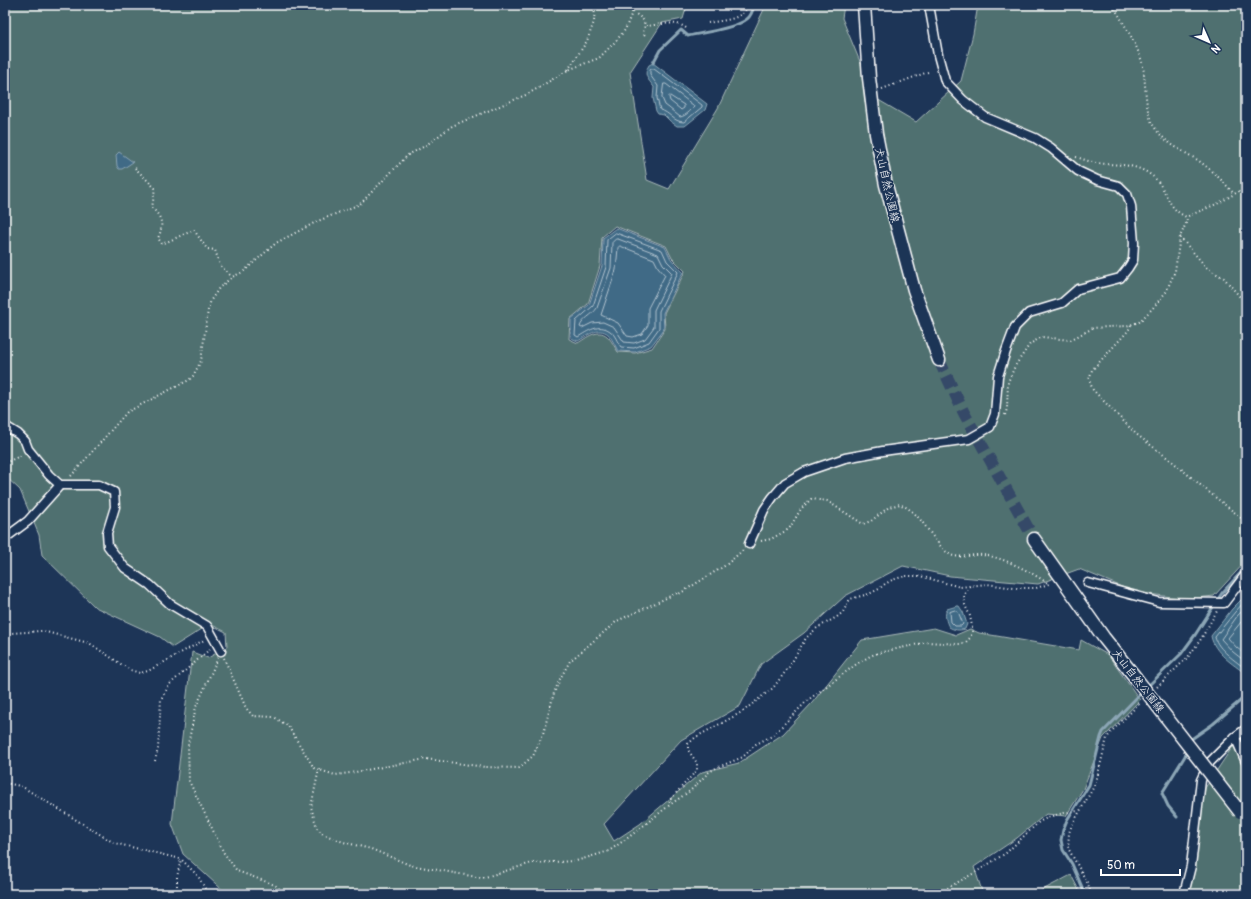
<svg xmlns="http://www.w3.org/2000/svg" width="1251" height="899" font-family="Pangolin,'Klee One',sans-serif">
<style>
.green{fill:#507070;stroke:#a8b8b8;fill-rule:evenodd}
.water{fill:#3f6a86;stroke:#8ca6b6}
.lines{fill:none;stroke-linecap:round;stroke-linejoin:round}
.shore{stroke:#b2c3cf;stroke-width:1}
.stream{stroke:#8ca6b6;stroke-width:3}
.secondary-tunnel{stroke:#344968;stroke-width:12;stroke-dasharray:12 6;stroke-linecap:butt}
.street-casing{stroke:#fff;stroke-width:11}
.secondary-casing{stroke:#fff;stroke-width:15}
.path{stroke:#fff;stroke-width:2;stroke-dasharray:1 3;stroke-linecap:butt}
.street{stroke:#1d3557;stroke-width:8}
.secondary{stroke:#1d3557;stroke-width:12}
.secondary-bridge-casing{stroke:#fff;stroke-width:15;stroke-linecap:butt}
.secondary-bridge{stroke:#1d3557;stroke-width:12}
.labels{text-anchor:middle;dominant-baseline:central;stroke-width:3.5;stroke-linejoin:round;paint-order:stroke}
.street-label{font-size:11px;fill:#fff;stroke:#1d3557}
</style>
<rect width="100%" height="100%" fill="#1d3557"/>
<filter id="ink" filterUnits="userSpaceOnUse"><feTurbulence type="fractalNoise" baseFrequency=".025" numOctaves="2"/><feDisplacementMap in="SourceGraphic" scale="8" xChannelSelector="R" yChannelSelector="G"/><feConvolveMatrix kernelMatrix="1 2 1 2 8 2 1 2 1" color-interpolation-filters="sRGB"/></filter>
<g filter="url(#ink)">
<g class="green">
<path d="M5 5H687L683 19 662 23 630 72 647 180 669 189 718 108 766 5H844L842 18 875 98 916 122 961 81 973 34 978 5H1246V561L1214 596 1187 599 1134 592 1079 569 1038 584 950 576 903 566 845 596 804 633 761 664 740 706 681 740 604 824 614 841 640 824 702 772 739 763 783 734 812 703 862 640 934 628 956 635 970 629 979 633 1079 650 1081 640 1108 655 1140 700 1103 738 1083 789 1066 816 1046 814 1017 838 974 867 983 894H227L183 854 172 824 192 652 208 658 227 647 226 632 210 624 173 647 160 637 95 607 42 555 39 535 20 490 5 476ZM615 226 666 246 672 258 685 271 664 313 665 329 652 348 635 353 618 352C615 348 611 339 607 336 598 328 586 338 578 343L569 339 570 319 588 304 600 266 602 237Z"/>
<path d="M1246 736V894H1187L1195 864 1205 788 1231 749Z"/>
<path d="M1071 875 1080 892 1079 894H1035Z"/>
</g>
<g class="water">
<path d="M653 63 707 104 705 110 685 126H677L670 121 664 115 658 114 656 111 653 98 654 87C647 78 643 75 649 65Z"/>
<path d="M119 152 133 162 127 166 122 169H119L117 166 116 155Z"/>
<path d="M616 228 665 247 671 259 683 272 663 313 664 329 651 346 635 352 618 351C616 347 611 337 608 334 598 326 587 336 578 341L571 338V319L589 305 602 266 603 238Z"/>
<path d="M1246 595V674C1233 664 1214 653 1211 636L1232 609Z"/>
<path d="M957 606H959L963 612 967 624 965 629C959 631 954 630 949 627 946 622 944 614 947 609Z"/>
</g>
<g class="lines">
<g class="shore">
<path d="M651 69H654L702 105V107L684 122C673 122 670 112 660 110L657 98 658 86 650 75V71Z"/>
<path d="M664 84H666L693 105 694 107C690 111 686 116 680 117L669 108 665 105 662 98Z"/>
<path d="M670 96 684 105V108L681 110 680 109 670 101 669 97Z"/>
<path d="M616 233 662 250 667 261 678 272 659 311V328L649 342 634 348 621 347C617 342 615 334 610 331 599 323 588 331 578 337L575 335 576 321 593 306 606 267 607 240Z"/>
<path d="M616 239H618L658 254 663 264 672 273 654 310V327L645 339 634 343 624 342 614 327 603 322 592 323 582 328 580 327C582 319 593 315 597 308L611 268 612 243Z"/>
<path d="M620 246 654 259 658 267 665 275 648 308V325L642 334 633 337 627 336 618 323 601 315 616 270 618 248Z"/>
<path d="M1246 600 1235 612 1215 637C1217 649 1237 662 1246 669"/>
<path d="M1246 608 1238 615 1221 639 1233 652 1246 662"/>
<path d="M956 610 959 614 963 624 961 626H955L951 622 950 612Z"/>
<path d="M1246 616 1228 638 1237 648 1246 655"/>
</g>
<g class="stream">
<path d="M653 63 660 50 681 30 688 36C702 33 737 28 747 19 751 16 753 10 754 5"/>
<path d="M1147 687 1181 654 1195 635 1222 593 1246 567"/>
<path d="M1189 742 1190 740 1213 724 1246 696"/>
<path d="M1177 817 1168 806 1162 793 1185 756 1187 750"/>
<path d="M1085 894 1072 864 1063 850 1061 840 1063 830 1067 820 1089 785 1101 737 1103 732 1143 691"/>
</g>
<path class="secondary-tunnel" d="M939 360 964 413 1034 539"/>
<g class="street-casing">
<g id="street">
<path d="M5 426 18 434 25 441 28 449 49 475 60 485H99L114 492 115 507 107 533 108 546 125 568 150 585 170 604 207 626 221 651"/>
<path d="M5 538 28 521 60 485"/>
<path d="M749 544 764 510 773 497 785 483 804 472 845 458 883 451 969 439 990 427 995 414 998 376 1006 351 1015 327 1029 313 1062 303 1078 289 1120 278 1128 268 1133 260 1134 243 1131 206 1127 194 1119 186 1097 180 1078 171 1051 148 1035 138 985 117 963 100 945 81 938 55 929 5"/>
<path d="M1088 583 1159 602 1224 603 1246 574"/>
<path d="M1235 737 1246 762"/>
<path d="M1184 894 1191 866 1201 780 1209 763 1235 737 1246 729"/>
</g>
</g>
<g class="secondary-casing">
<g id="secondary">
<path d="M864 5 869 78 876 134 886 185 914 290 939 360"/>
<path d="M1034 539 1104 638 1135 677"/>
</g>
</g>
<g class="path">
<path d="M1113 5C1123 23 1136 42 1142 62 1147 81 1143 111 1155 128 1165 143 1181 150 1196 159 1211 169 1223 181 1234 194"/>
<path d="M633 12C641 18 648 20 643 32L645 36"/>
<path d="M708 23C722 20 742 21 748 5"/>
<path d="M646 26C658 25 676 20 686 28"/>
<path d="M568 70 587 41 594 22 595 5"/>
<path d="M882 89 928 72"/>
<path d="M1076 157C1083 159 1090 162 1097 163 1117 166 1133 162 1151 175 1164 184 1166 202 1178 212 1180 214 1183 215 1186 217L1219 203 1246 187"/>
<path d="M135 168 155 188 152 208C162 217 164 226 158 238L162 244 194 230 207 249 215 250 220 265 232 277"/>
<path d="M1180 237 1207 268 1224 278 1240 297 1246 301"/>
<path d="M1131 325 1128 331 1092 370 1089 380 1093 390 1136 434 1173 462 1210 493 1239 516 1246 524"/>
<path d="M1005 415 1007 409 1008 382 1015 366 1030 344 1042 337 1070 340 1093 328 1126 326 1139 322 1152 309 1166 292 1175 271 1180 237 1187 221 1186 217"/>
<path d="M5 463 22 455"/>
<path d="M71 476 127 412 189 380 193 376 201 361 208 310 211 300 219 288 232 277 243 272 276 243 318 221 360 204 408 155 425 146 452 126 528 94 568 70 599 58 615 42 625 30 635 5"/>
<path d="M761 541 771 539 789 529 801 509 811 499 827 501 863 524 871 521 889 507 900 504C903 506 907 507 910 510 924 519 937 548 951 555 960 559 973 554 982 555 1004 557 1031 572 1049 584"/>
<path d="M970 586 964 595 965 605 970 616 972 626V633L970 638 966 642 962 644H957L928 642 878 653 870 656 858 663 808 700 772 736 756 744 743 757 716 768 709 772 690 791 671 804 669 801 697 770V763L688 750V744L696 737 742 712 773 688 789 667 806 638 817 628 837 617 843 612 850 599 869 594 879 589 885 584 892 580 905 576H920L960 587 987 584 1014 588H1036L1049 584"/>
<path d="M5 636 11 633 42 631 89 643 130 670 140 673 148 671 204 640"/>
<path d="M218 658 196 707 188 744 189 781 224 853 237 871 275 885 285 894"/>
<path d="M224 658 246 708 253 716 274 717 288 726 314 768 335 775 350 773 426 759 485 767 519 768 533 756 543 734 554 693 560 679 570 661 617 621 677 593 679 594 726 565 743 550"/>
<path d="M1157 687 1188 657 1201 639 1217 611"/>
<path d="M155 761 158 749 161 699 170 684 210 649"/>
<path d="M319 769 311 807 317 828 323 834 343 842 371 849 410 865 482 878 532 863 576 861 609 851 629 837 671 804"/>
<path d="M5 783 21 786 114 843 181 859 198 876 207 892 210 894"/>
<path d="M177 894V877L181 859"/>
<path d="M937 894 976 872 1006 853 1039 822C1051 815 1065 812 1079 811"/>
<path d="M1091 894 1088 884 1068 848 1069 833 1072 825 1092 790 1096 782 1107 738 1111 732 1141 702"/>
</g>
<use href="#street" class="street"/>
<use href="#secondary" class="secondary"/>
<g class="secondary-bridge-casing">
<path id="secondary-bridge" d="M1135 677 1240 812"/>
</g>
<use href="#secondary-bridge" class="secondary-bridge"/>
</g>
</g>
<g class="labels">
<g class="street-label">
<text transform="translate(887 185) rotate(77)">犬山自然公園線</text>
<text transform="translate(1138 681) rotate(52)">犬山自然公園線</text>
</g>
</g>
<rect width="1251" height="899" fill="none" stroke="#1d3557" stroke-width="20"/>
<rect x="10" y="10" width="1231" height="879" fill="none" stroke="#fff" stroke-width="1.5" filter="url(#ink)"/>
<g transform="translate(1209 42) rotate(135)" stroke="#1d3557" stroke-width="3" paint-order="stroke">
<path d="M0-3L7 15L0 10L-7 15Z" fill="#ffffff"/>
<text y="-6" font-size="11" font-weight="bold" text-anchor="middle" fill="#ffffff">N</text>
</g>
<path d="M1101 869v6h79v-6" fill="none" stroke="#ffffff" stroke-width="2"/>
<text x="1107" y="869" font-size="12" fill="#ffffff" stroke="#1d3557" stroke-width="3" paint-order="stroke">50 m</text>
</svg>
